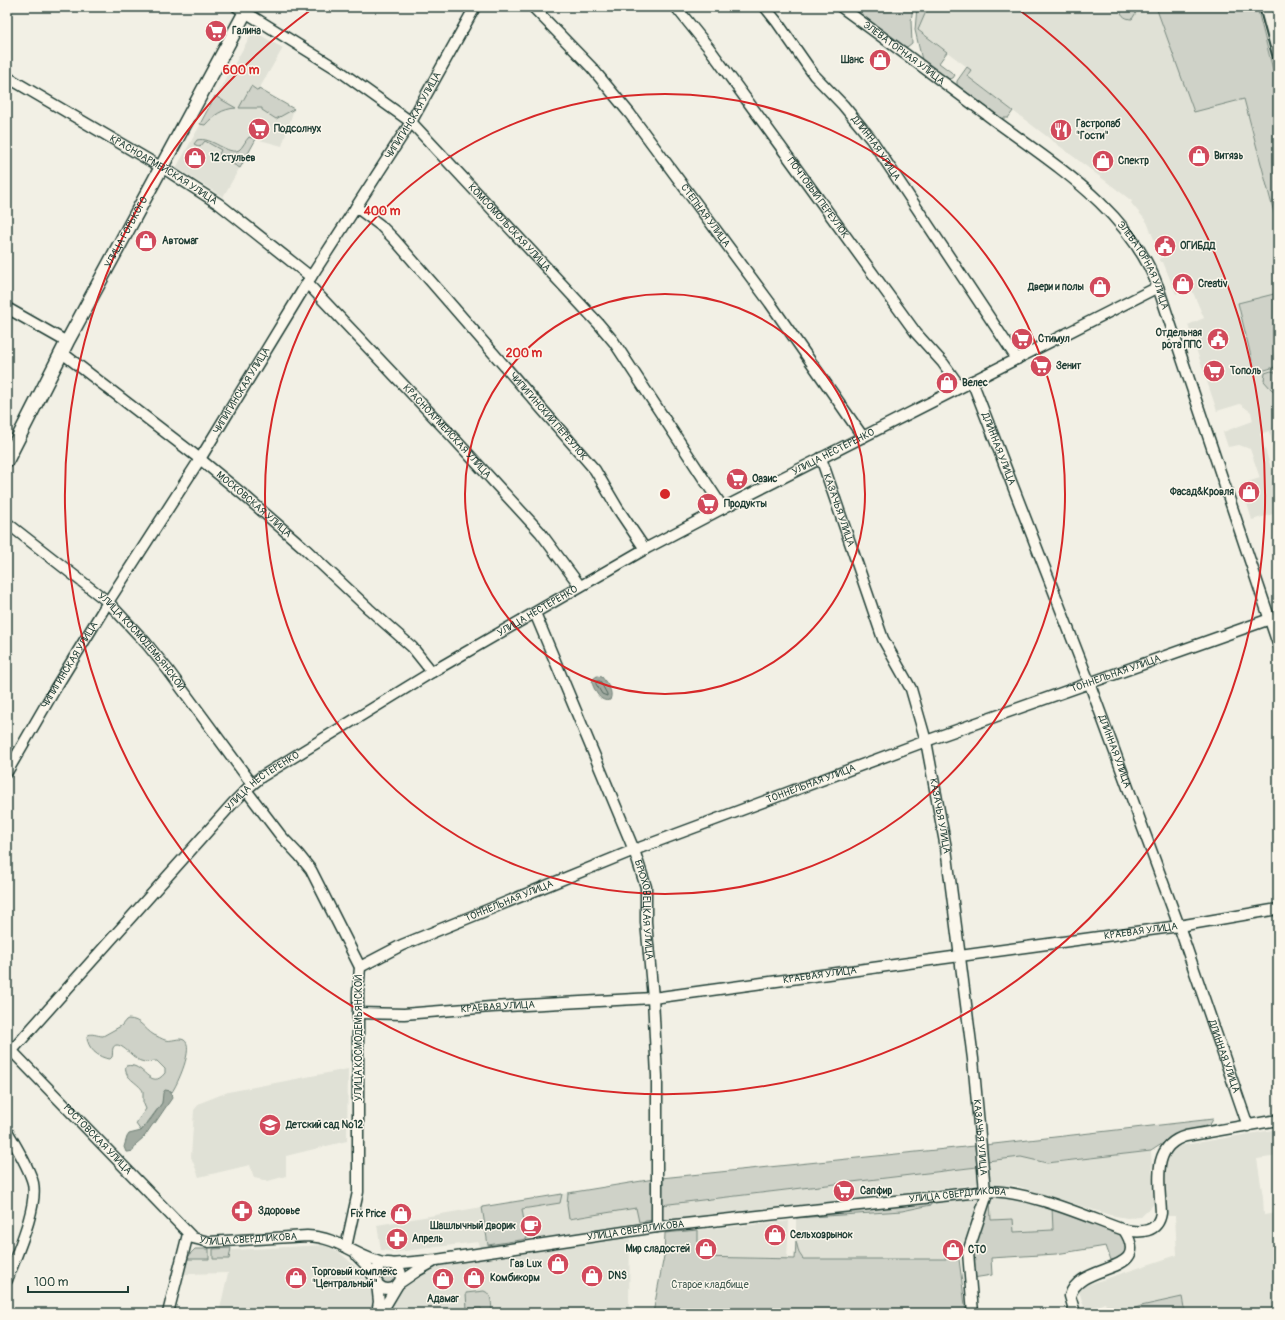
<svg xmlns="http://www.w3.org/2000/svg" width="1285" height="1320" font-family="Pangolin,sans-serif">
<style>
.built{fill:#e0e1d6}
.green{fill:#cfd2c8;stroke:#77887e}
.water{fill:#a2aba1;stroke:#6e7f75}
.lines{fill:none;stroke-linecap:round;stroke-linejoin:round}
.shore{stroke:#536960;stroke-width:1}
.minor-casing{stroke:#1f3d34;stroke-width:13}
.major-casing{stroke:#1f3d34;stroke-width:16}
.minor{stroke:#fbf7ec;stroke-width:10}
.major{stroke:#fbf7ec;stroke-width:13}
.rail{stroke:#1f3d34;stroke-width:2}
.ring{fill:none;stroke:#d62828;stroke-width:2}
.labels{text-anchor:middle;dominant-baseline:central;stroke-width:3;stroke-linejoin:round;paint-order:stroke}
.poi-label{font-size:10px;font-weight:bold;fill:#1f3d34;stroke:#fbf7ec;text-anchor:start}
.street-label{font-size:10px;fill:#1f3d34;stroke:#fbf7ec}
.park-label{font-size:10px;fill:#425b52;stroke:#fbf7ec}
.centre{fill:#d62828;stroke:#fbf7ec;stroke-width:2}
.ring-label{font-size:12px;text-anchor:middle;font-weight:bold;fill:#d62828;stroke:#fbf7ec;stroke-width:3;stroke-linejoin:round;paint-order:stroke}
</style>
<rect width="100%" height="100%" fill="#f2f0e5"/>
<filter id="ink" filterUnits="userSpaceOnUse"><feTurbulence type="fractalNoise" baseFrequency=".025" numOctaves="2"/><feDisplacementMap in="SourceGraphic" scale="8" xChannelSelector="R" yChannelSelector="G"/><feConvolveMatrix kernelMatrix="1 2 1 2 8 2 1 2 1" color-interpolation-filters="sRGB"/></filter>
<g filter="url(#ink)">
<g class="built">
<path d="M928 7H1136L1138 11 1149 7H1156L1194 111 1244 99 1278 228V293L1238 303 1255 373 1278 366V460L1269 431 1260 434 1275 480 1278 479V530L1273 514 1252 520 1241 484 1260 478 1250 449 1239 445 1228 447 1223 432 1253 421 1251 412 1240 404 1217 411 1188 325 1204 318 1191 288 1176 294 1163 262H1161L1159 259 1163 258 1156 241 1155 242 1147 222 1131 203 1132 201 967 76 971 70 917 29Z"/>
<path d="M253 31 283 48 259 89 294 109 282 146 256 139 223 197 176 168Z"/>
<path d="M348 1069 347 1141 286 1156V1176L268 1181 254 1178 250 1165 199 1177 191 1157 194 1110 200 1103 228 1092Z"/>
<path d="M1278 1129V1156L1257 1159 1263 1197 1264 1215 1278 1213V1313H1185L1182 1297 1141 1306 1122 1313H1108L1105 1303 1085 1310 1078 1288 1177 1255 1175 1216H1163V1166L1172 1147Z"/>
<path d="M1151 1151 1154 1204 1141 1217 1127 1218 1110 1215 1014 1185 990 1188 987 1161 1021 1157 1047 1163Z"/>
<path d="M977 1167 979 1184 653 1223 479 1249 478 1242 396 1252 381 1250 377 1225 482 1207 488 1245 522 1209 559 1203 562 1194 568 1193 567 1205 637 1208Z"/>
<path d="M990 1194H998L1052 1207 1053 1230 1014 1232 991 1220Z"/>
<path d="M985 1195 966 1258 937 1259H803L799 1253 796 1241V1218L902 1211 931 1205V1200Z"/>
<path d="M789 1221 787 1259 697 1257 698 1230Z"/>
<path d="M630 1235 629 1305 628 1313H389L402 1288 423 1270 439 1263Z"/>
<path d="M324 1245 339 1252 355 1266 362 1274 372 1290 374 1296V1304L370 1313H219L228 1273 183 1274 187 1259 191 1253 195 1249 231 1248V1250Z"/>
</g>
<g class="green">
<path d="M849 7H913L911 21 912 43 907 47 903 46Z"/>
<path d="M917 7H928L918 30 947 52 939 63 955 75 953 78 949 79 922 60 915 30Z"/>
<path d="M1120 7H1149L1137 11 1132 19C1124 19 1120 14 1120 7Z"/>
<path d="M1156 7H1257L1278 89V228L1244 99 1194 112Z"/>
<path d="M967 67 971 70 967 76 1013 111 1008 118H1001L957 85V81Z"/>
<path d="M251 86 258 91 259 89 294 109 276 119 262 110V108H239Z"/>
<path d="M215 96 236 108C222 109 214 115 205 125L200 124Z"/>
<path d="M249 137 256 139 240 168 218 156 221 150 205 141 200 147 194 144 197 140C212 136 228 156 239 150 243 147 245 141 249 137Z"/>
<path d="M1278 293V366L1255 373 1238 303Z"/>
<path d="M1271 371 1275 372 1278 376V394L1271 389 1264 381 1265 373Z"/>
<path d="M128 1019C141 1019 144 1029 154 1035 157 1036 162 1039 165 1040 171 1042 179 1037 184 1040 195 1046 177 1085 172 1092L171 1091 164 1093 162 1103 141 1131 136 1124 138 1120 146 1109 143 1102V1091C138 1082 123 1078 126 1066 144 1061 150 1092 165 1073V1069L157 1061C151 1061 146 1063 141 1061 134 1060 118 1037 113 1048 112 1051 113 1055 112 1057L110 1059C98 1058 87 1048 87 1036 91 1032 97 1036 103 1036L121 1026 126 1020Z"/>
<path d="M1213 1119 1211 1123 1206 1128 1177 1134 1151 1151 1047 1163 1021 1157 987 1161 985 1145Z"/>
<path d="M975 1146 977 1167 661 1205V1178Z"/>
<path d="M654 1179 653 1220 639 1222 636 1208 569 1219 567 1205 568 1193Z"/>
<path d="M562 1194 560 1203 522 1209 527 1239 488 1245 482 1207Z"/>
<path d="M931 1200V1205L902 1211 796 1218V1215Z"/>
<path d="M990 1200 991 1220 1013 1219 1014 1232 1053 1230 1052 1207 1121 1234 1124 1236 1127 1251 1120 1258 1111 1260 1106 1246 1056 1254 991 1258 992 1275 973 1278 970 1257Z"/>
<path d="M698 1230V1257L795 1259 796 1241 799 1253 803 1259H959L966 1313H653L664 1256 665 1233Z"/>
<path d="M231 1248 229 1259H213V1249Z"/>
<path d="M195 1249H209V1259H187L191 1253Z"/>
<circle cx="388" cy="1277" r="9"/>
<path d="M484 1291C493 1294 491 1305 492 1313H482L481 1308 467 1309 466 1293Z"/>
<path d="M1182 1297 1185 1313H1122L1141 1306Z"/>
</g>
<g class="water">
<path d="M597 676 602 677C607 684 614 691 610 700 600 703 595 691 592 683L593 679Z"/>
<path d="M165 1090 171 1091 172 1098 155 1123 153 1124 144 1137 136 1144 133 1151 128 1152H126L124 1147 127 1137 129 1134 141 1131 151 1119 162 1103 163 1093Z"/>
</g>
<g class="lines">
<path class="shore" d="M597 681H600L607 694V696L602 694 596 684Z"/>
<g class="minor-casing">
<g id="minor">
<path id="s1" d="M237 7 337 69 411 122 598 323 614 342 723 508"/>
<path id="s2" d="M533 7 592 68 630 114 770 303 863 437"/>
<path id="s3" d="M676 7 709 48 916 333 943 363 960 387"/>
<path id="s4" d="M765 7 777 22 814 75 843 105 871 139 1017 359"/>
<path id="s5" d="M841 7C891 43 940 80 990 117 1053 164 1129 209 1158 287L1278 644"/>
<path id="s6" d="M7 77 171 173 219 204 311 277"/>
<path id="s7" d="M356 207 380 225 394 239 595 470 618 509 645 549"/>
<path id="s8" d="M307 283 449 433 540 532 580 586"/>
<path d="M7 308 67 342"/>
<path id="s9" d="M61 352 200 459 246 497 302 546 369 609 412 647 432 672"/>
<path id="s10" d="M972 381 1089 682 1179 926 1248 1126"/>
<path id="s11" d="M821 458 883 639 911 689 926 741 946 848 973 1059 985 1191"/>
<path id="s12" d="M7 523 108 602 146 643 168 670 252 784"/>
<path id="s13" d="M535 613 634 850 646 887V922L653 998 657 1076V1227"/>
<path id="s14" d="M7 772 55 689 108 602 200 459 307 283 411 122 475 7"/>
<path d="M246 790 281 836 299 855 311 870 360 967 358 993V1192L346 1247"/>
<path id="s15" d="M360 967 402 945 634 850 926 741 1270 619"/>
<path id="s16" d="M358 1013 404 1014 491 1007 653 998 1179 926 1278 909"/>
<path id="s17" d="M7 1046 193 1238 209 1242 307 1236C340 1237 356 1258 387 1264"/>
<path id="s18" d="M7 1056 233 803 248 788 261 777 432 672 645 549 723 508 1158 287"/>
<path d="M7 1131C15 1145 29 1167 33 1183 38 1208 16 1255 7 1280"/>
<path d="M357 1256 367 1266 376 1281"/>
<circle cx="388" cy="1276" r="13"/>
<path id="s19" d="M391 1264 436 1260 657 1227 988 1191C1033 1192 1082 1215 1124 1230 1141 1233 1158 1233 1161 1213 1160 1185 1150 1146 1186 1136L1278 1120"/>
<path d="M398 1284 417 1271 433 1262"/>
<path d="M168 1313 188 1234"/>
<path d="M377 1313 379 1302 377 1283"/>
<path d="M381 1313 397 1286"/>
<path d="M973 1313 968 1252 988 1191"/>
<path d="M1075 1313 1070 1296C1079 1261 1154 1276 1124 1230"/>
</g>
</g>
<g class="major-casing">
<g id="major">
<path id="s20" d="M7 460 67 342 248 7"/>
</g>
</g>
<use href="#minor" class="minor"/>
<use href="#major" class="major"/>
<path class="rail" d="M1259 7 1278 77"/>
</g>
</g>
<g class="ring">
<circle cx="665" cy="494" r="200"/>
<circle cx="665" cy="494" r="400"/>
<path d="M1018 9A600 600 0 1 1 312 9"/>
</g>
<defs>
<g id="supermarket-disc" transform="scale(1.15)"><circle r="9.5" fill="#d1495b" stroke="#fbf7ec"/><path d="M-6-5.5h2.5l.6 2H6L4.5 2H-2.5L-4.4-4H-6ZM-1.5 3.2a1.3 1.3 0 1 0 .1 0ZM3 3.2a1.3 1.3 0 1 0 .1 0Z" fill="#fff"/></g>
<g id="shop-disc" transform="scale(1.15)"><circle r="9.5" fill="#d1495b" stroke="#fbf7ec"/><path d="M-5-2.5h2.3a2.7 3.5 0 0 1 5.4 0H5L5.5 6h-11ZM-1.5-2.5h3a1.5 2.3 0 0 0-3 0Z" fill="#fff"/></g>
<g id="restaurant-disc" transform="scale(1.15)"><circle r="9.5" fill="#d1495b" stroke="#fbf7ec"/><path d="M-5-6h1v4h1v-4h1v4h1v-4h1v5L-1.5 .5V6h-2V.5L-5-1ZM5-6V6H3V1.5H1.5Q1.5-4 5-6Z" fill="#fff"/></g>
<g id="civic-disc" transform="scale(1.15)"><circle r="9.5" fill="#d1495b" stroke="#fbf7ec"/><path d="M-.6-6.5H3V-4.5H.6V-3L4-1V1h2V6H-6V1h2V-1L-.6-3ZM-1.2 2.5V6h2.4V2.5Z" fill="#fff"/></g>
<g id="school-disc" transform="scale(1.15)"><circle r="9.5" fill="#d1495b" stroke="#fbf7ec"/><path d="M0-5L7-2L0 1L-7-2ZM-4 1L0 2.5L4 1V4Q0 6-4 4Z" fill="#fff"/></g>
<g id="pharmacy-disc" transform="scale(1.15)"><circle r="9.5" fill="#d1495b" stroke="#fbf7ec"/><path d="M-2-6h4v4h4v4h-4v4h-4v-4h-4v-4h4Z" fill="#fff"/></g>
<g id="cafe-disc" transform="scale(1.15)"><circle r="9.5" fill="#d1495b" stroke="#fbf7ec"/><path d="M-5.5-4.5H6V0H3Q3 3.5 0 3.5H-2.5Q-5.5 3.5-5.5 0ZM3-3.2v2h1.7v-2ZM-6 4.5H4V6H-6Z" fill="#fff"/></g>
</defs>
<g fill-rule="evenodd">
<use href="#supermarket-disc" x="216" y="31"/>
<use href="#shop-disc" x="880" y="60"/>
<use href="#supermarket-disc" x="259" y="129"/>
<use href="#restaurant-disc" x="1061" y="130"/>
<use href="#shop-disc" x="1199" y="156"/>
<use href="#shop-disc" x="195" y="158"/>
<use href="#shop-disc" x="1103" y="161"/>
<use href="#shop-disc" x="146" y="241"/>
<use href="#civic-disc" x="1165" y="246"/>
<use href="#shop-disc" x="1183" y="284"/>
<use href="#shop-disc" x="1100" y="287"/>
<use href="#supermarket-disc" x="1022" y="339"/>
<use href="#civic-disc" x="1218" y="339"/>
<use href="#supermarket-disc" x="1041" y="366"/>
<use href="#supermarket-disc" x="1214" y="371"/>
<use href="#shop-disc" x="947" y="383"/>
<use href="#supermarket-disc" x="737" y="479"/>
<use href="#shop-disc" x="1249" y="492"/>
<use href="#supermarket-disc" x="708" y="504"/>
<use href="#school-disc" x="270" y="1125"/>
<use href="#supermarket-disc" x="844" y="1191"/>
<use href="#pharmacy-disc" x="242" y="1211"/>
<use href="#shop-disc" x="401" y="1214"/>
<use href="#cafe-disc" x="531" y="1226"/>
<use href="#shop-disc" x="775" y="1235"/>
<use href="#pharmacy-disc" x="397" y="1239"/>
<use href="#shop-disc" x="706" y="1249"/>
<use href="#shop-disc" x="953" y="1250"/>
<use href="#shop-disc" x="558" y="1264"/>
<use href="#shop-disc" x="592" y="1276"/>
<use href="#shop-disc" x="296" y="1278"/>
<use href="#shop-disc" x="474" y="1278"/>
<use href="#shop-disc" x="443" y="1279"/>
</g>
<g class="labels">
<g class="poi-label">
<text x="232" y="31">Галина</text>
<text x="864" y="60" text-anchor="end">Шанс</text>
<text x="1076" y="124">Гастропаб<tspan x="1076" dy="12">"Гости"</tspan></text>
<text x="274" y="129">Подсолнух</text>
<text x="1214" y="156">Витязь</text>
<text x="210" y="158">12 стульев</text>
<text x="1118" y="161">Спектр</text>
<text x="162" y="241">Автомаг</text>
<text x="1180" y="246">ОГИБДД</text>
<text x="1198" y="284">Creativ</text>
<text x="1084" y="287" text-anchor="end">Двери и полы</text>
<text x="1202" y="333" text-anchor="end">Отдельная<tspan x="1202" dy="12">рота ППС</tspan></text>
<text x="1038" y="339">Стимул</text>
<text x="1056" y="366">Зенит</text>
<text x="1230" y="371">Тополь</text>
<text x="962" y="383">Велес</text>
<text x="752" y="479">Оазис</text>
<text x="1234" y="492" text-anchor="end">Фасад&amp;Кровля</text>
<text x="724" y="504">Продукты</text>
<text x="286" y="1125">Детский сад №12</text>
<text x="860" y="1191">Сапфир</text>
<text x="258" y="1211">Здоровье</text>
<text x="386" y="1214" text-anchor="end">Fix Price</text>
<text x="516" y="1226" text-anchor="end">Шашлычный дворик</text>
<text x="790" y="1235">Сельхозрынок</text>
<text x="412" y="1239">Апрель</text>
<text x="690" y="1249" text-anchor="end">Мир сладостей</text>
<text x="968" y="1250">СТО</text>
<text x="542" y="1264" text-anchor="end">Газ Lux</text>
<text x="312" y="1272">Торговый комплекс<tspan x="312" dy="12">"Центральный"</tspan></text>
<text x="608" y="1276">DNS</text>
<text x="490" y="1278">Комбикорм</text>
<text x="443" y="1299" text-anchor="middle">Адамаг</text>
</g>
<g class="street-label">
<text stroke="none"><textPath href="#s5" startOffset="78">ЭЛЕВАТОРНАЯ УЛИЦА</textPath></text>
<text stroke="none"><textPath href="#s14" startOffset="772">ЧИПИГИНСКАЯ УЛИЦА</textPath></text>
<text stroke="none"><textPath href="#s4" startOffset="180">ДЛИННАЯ УЛИЦА</textPath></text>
<text stroke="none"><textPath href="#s6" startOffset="182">КРАСНОАРМЕЙСКАЯ УЛИЦА</textPath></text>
<text stroke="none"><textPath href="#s3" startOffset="238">ПОЧТОВЫЙ ПЕРЕУЛОК</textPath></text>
<text stroke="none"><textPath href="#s2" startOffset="271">СТЕПНАЯ УЛИЦА</textPath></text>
<text stroke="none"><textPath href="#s1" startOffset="353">КОМСОМОЛЬСКАЯ УЛИЦА</textPath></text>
<text stroke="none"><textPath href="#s20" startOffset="257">УЛИЦА ГОРЬКОГО</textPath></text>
<text stroke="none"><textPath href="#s5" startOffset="402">ЭЛЕВАТОРНАЯ УЛИЦА</textPath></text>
<text stroke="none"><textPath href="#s14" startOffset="448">ЧИПИГИНСКАЯ УЛИЦА</textPath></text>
<text stroke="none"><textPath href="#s7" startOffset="285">ЧИПИГИНСКИЙ ПЕРЕУЛОК</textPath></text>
<text stroke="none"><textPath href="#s8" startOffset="204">КРАСНОАРМЕЙСКАЯ УЛИЦА</textPath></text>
<text stroke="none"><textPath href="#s10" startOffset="73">ДЛИННАЯ УЛИЦА</textPath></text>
<text stroke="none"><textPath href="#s18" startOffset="1036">УЛИЦА НЕСТЕРЕНКО</textPath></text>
<text stroke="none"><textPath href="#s9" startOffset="246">МОСКОВСКАЯ УЛИЦА</textPath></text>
<text stroke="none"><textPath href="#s11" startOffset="55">КАЗАЧЬЯ УЛИЦА</textPath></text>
<text stroke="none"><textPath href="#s18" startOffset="700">УЛИЦА НЕСТЕРЕНКО</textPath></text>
<text stroke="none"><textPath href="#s12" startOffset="180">УЛИЦА КОСМОДЕМЬЯНСКОЙ</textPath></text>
<text stroke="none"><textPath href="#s14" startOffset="124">ЧИПИГИНСКАЯ УЛИЦА</textPath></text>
<text stroke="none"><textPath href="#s15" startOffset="811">ТОННЕЛЬНАЯ УЛИЦА</textPath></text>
<text stroke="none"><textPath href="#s10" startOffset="397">ДЛИННАЯ УЛИЦА</textPath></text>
<text stroke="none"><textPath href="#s18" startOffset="376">УЛИЦА НЕСТЕРЕНКО</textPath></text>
<text stroke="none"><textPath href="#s15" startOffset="487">ТОННЕЛЬНАЯ УЛИЦА</textPath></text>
<text stroke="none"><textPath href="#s11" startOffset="379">КАЗАЧЬЯ УЛИЦА</textPath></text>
<text stroke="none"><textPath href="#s15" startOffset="163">ТОННЕЛЬНАЯ УЛИЦА</textPath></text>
<text stroke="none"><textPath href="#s13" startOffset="318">БРЮХОВЕЦКАЯ УЛИЦА</textPath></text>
<text stroke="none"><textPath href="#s16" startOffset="788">КРАЕВАЯ УЛИЦА</textPath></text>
<text stroke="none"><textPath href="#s16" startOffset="464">КРАЕВАЯ УЛИЦА</textPath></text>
<text stroke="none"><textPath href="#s16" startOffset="140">КРАЕВАЯ УЛИЦА</textPath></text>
<text transform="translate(359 1038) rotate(-90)">УЛИЦА КОСМОДЕМЬЯНСКОЙ</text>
<text stroke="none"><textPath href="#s10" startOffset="721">ДЛИННАЯ УЛИЦА</textPath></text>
<text stroke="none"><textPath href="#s11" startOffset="703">КАЗАЧЬЯ УЛИЦА</textPath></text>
<text stroke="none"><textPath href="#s17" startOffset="130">РОСТОВСКАЯ УЛИЦА</textPath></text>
<text stroke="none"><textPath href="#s19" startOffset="571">УЛИЦА СВЕРДЛИКОВА</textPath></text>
<text stroke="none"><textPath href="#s19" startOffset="247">УЛИЦА СВЕРДЛИКОВА</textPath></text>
<text stroke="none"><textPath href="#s17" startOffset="323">УЛИЦА СВЕРДЛИКОВА</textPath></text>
</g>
<g class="park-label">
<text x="710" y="1285">Старое кладбище</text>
</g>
</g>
<circle cx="665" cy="494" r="6" class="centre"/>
<g class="ring-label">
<text x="241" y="74">600 m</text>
<text x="382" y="215">400 m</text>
<text x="524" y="357">200 m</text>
</g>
<rect width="1285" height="1320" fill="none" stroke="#fbf7ec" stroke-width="24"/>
<rect x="12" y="12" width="1261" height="1296" fill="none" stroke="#1f3d34" stroke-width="1.5" filter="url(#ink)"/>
<path d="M28 1286v6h100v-6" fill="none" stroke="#1f3d34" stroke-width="2"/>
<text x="34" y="1286" font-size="12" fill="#1f3d34" stroke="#fbf7ec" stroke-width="3" paint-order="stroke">100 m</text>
</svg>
